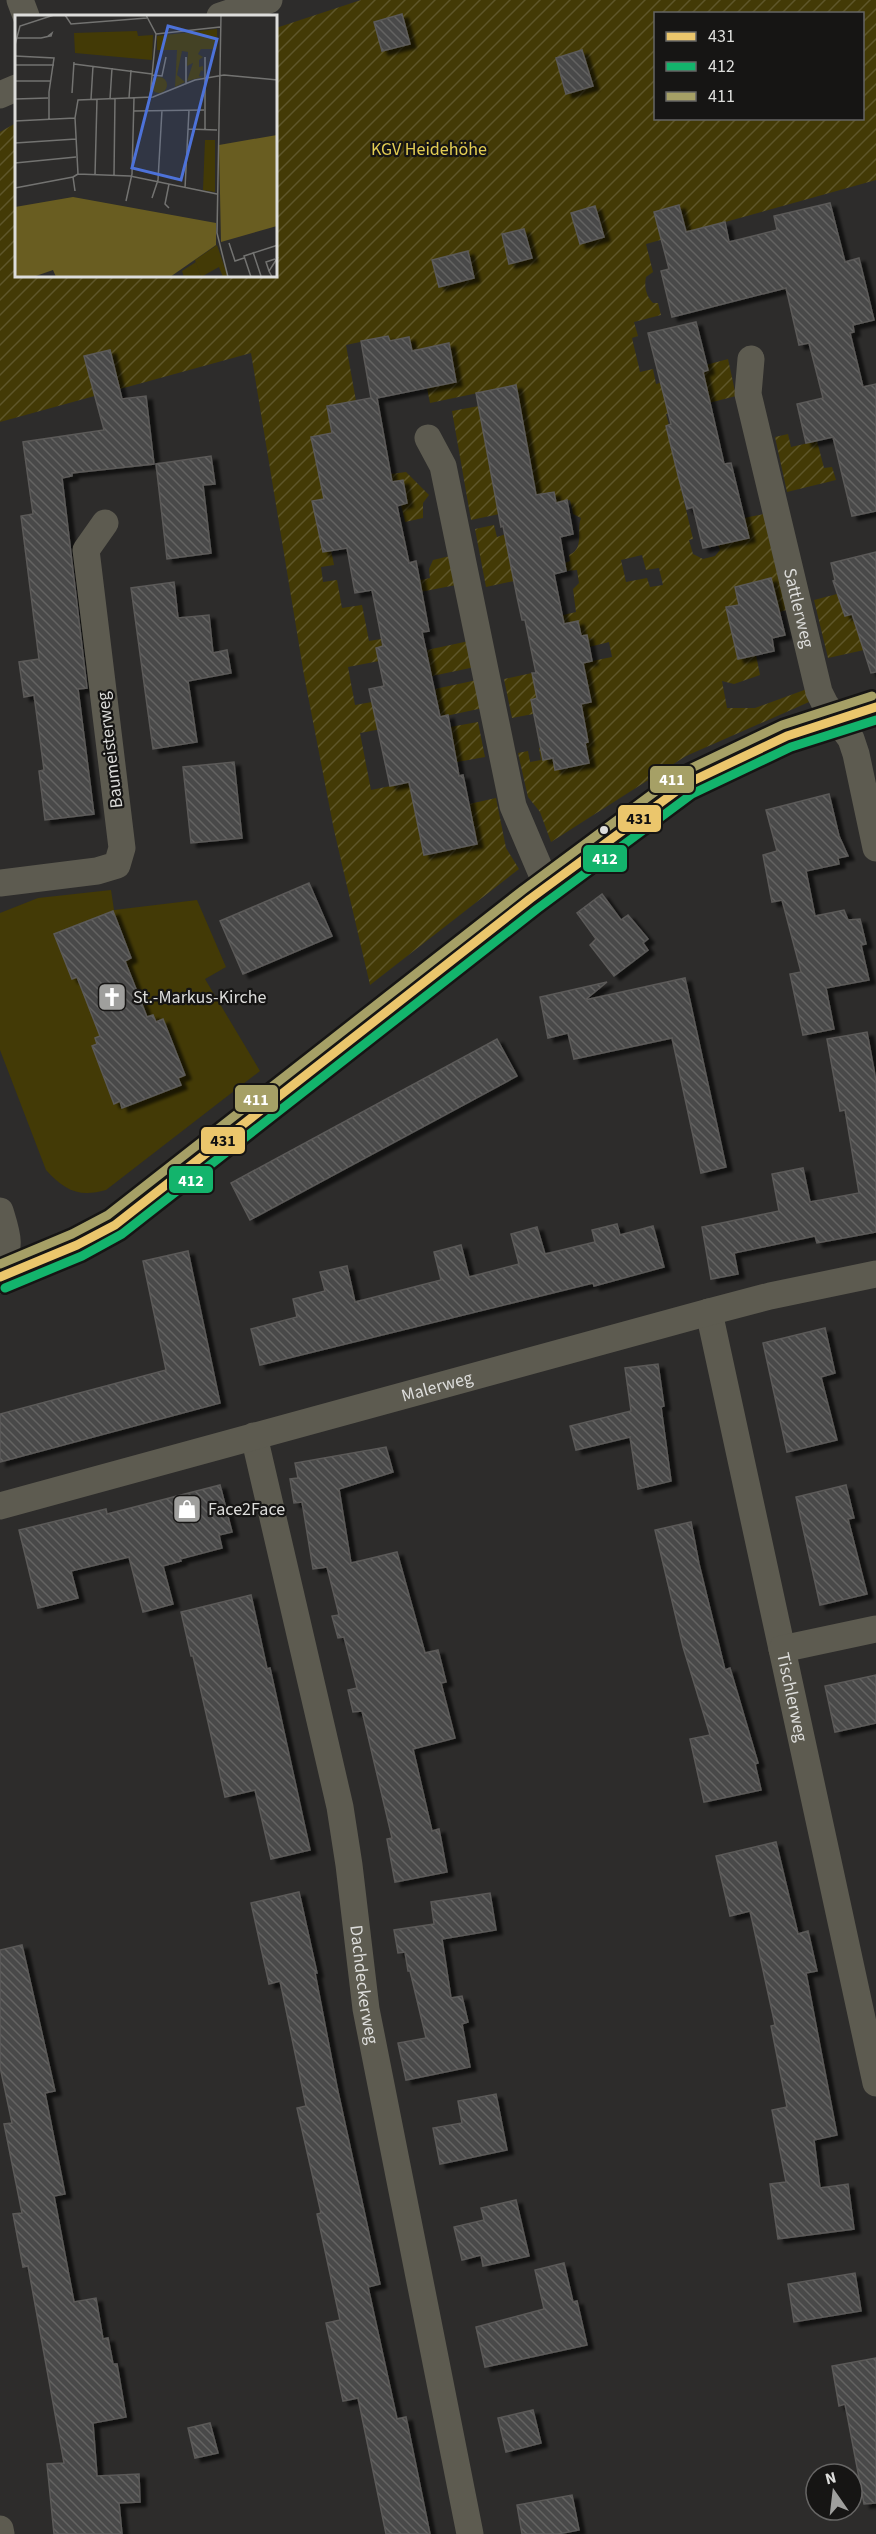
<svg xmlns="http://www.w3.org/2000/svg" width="876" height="2534" font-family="'Source Sans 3',sans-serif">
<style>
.grass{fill:#433a06}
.garden{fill:url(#garden-furrows);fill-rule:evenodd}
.building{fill:url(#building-back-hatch);stroke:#5b5a59;stroke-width:1.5;filter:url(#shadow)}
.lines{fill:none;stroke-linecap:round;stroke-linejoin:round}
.minor{stroke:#5d5b50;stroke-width:27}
.tertiary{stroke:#5d5b50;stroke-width:33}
.bus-1-casing{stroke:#161514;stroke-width:14}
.bus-2-casing{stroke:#161514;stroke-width:14}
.bus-3-casing{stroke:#161514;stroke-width:14}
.bus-1{stroke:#ebc66c;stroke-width:9}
.bus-2{stroke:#13b46c;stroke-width:9}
.bus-3{stroke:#a6a066;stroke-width:9}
.bus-dot{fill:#dddddb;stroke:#161514;stroke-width:2}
.labels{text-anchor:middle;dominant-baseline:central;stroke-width:4.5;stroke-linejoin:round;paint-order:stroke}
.park-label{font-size:18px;fill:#e3cd53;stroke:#161514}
.street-label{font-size:18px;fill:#dddddb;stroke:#161514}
.poi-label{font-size:18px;fill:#dddddb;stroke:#161514;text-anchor:start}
.inset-road{fill:none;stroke:#737371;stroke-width:1.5}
.view{fill:#4d72d9;fill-opacity:0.15;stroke:#4d72d9;stroke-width:3}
.inset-edge{fill:none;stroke:#dddddb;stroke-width:3}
.line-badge{stroke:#161514;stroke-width:2}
.badge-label{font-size:16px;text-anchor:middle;font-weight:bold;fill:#fff}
.pale-badge-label{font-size:16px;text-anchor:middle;font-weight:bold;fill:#111}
</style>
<defs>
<pattern id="garden-furrows" width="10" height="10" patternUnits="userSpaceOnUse" patternTransform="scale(1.5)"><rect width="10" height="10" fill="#433a06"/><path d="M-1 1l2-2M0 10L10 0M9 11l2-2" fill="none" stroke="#5e562a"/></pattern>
<pattern id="building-back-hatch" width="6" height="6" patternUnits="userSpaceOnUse" patternTransform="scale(1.5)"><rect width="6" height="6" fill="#4a4948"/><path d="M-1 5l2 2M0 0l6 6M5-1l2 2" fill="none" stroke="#646362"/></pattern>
<filter id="shadow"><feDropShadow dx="6" dy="4" stdDeviation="1.5" flood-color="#0009"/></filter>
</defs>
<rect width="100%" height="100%" fill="#2d2c2b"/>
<path class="grass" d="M111 890 114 910 197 900 226 967 205 979 260 1071 106 1190C79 1198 64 1190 46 1170L0 1050V913L38 898Z"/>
<g class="garden">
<path d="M361 0H876V180L646 244 653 272 646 277C644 286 646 296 653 303H658L661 315 634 322 638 336 632 338 640 372 653 369 656 384 707 370 706 365 728 359 736 396 666 414 669 425 666 426 693 539 689 540 693 554 703 559 715 556 720 550 718 545 748 538 744 518 764 514 787 610 779 612 771 578 735 587 739 605 726 608 738 659 756 655 760 675 734 684 722 681 727 708H755L807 689 809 702 686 756 551 842 540 812 528 797 518 753 528 751 530 762 541 760 539 748 548 746 551 750 555 770 589 763 585 743 588 742 581 704 591 701 584 668 573 670 572 665 612 657 609 642 589 647 581 636 578 621 561 624 559 616 576 612 573 589 579 583 577 570 567 571 565 563 570 561 569 555C585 548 576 531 581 518L573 514 570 500 556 503 554 492 536 495 537 506 471 520 452 411 479 406 494 489 534 482 516 385 430 403 427 388 456 382 449 344 412 351 409 337 390 341 388 336 346 345 356 401 327 406 329 419 341 431 311 437 353 493 312 501 331 550 334 565 321 567 323 582 337 580 342 608 362 605 369 641 381 639 382 646 379 661 348 667 355 705 372 702 403 725 360 733 371 790 410 782 425 855 477 844 469 804 496 798 506 848 519 869 370 985 334 830 304 675 251 353 0 422V132L16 123V276H276V28ZM656 14H862V118H656ZM642 555 646 570 659 568 663 585 650 587 647 578 626 582 621 560Z"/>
<path d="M788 434 791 447 817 441 824 468 832 467 836 480 787 492 775 437Z"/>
<path d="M406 472 429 495 423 503V518L405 522 401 505 407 503 403 481 392 482 391 474Z"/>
<path d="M494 525 497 537 506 534 514 581 486 587 475 529Z"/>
<path d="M450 556 456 585 415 593 412 582 430 578 429 569 433 560Z"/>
<path d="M837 594 845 616 851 614 855 625 876 618 864 650 828 658 814 600Z"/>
<path d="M469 641 475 667 432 676 427 650Z"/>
<path d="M532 673 537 698 531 700 533 714 512 718 504 679Z"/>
<path d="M477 680 483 708 441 717 435 689Z"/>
<path d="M478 722 485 757 457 762 450 727Z"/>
</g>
<g class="building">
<path d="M402 14 410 44 382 51 374 22Z"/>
<path d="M582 50 593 86 566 94 556 58Z"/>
<path d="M830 203 845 262 859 258 874 320 853 325 854 332 850 333 863 387 876 384V511L852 516 833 437 806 443 797 404 823 398 809 343 799 345 786 288 672 317 661 271 669 269 654 212 679 205 686 232 725 222 729 242 777 230 774 216Z"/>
<path d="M595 206 604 237 580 244 571 213Z"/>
<path d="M524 229 532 258 509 264 502 234Z"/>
<path d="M468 251 474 278 439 287 432 260Z"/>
<path d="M696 322 708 370 703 372 724 464 731 463 749 538 703 548 693 507 687 509 678 475 666 426 671 424 648 333Z"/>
<path d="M388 336 390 341 409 337 412 351 449 343 456 382 377 398 392 482 403 480 407 503 397 506 409 563 416 561 429 631 422 632 440 717 448 715 459 776 463 775 477 844 424 855 409 782 390 786 369 689 384 686 376 648 383 646 372 590 355 593 347 548 323 552 312 501 324 499 311 437 332 433 327 406 371 398 361 341Z"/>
<path d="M110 350 122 399 146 396 154 464 72 473V476L62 478 87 688 78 689 94 814 45 820 39 771 44 770 34 695 24 697 19 662 39 659 21 516 33 514 23 442 104 430 84 356Z"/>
<path d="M516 385 536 495 554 492 556 503 567 500 573 534 560 537 566 571 554 574 564 624 578 621 581 636 587 635 592 661 583 663 591 702 581 704 588 742 585 743 589 763 555 770 553 758 543 760 531 700 537 698 532 673H536L525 620H522L517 597 503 526 501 527 476 393Z"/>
<path d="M211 456 215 484 203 485 211 553 167 559 156 464Z"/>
<path d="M876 552V672L871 673 852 614 845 616 833 581 835 580 831 563Z"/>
<path d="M771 578 785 635 772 638 774 651 738 659 726 607 739 605 735 587Z"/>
<path d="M174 582 178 618 209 615 213 653 227 650 231 673 188 681 197 742 153 749 131 588Z"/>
<path d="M234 762 242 838 191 843 183 767Z"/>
<path d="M829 794 839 836 848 856 838 858 839 864 806 871 815 916 844 910 848 920 860 919 866 944 861 945 869 980 826 988 834 1029 803 1035 790 974 801 972 782 900 772 902 763 855 777 851 766 810Z"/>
<path d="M309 883 332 936 243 974 220 921Z"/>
<path d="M602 894 621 920 628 915 648 939 643 943 648 950 614 976 590 945 596 939 577 913Z"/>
<path d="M113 911 131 958 125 961 147 1017 153 1015 156 1022 163 1019 185 1075 178 1078 181 1085 122 1108 120 1101 114 1104 92 1046 97 1044 95 1038 100 1036 77 977 72 979 54 934Z"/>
<path d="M685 978 726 1167 701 1173 672 1038 574 1059 568 1033 548 1038 540 997 607 982 585 1000Z"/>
<path d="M867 1032 876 1081V1232L817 1243 815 1236 734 1253 738 1274 711 1279 702 1227 779 1211 772 1174 803 1168 810 1202 859 1193 845 1110 840 1111 827 1039Z"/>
<path d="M497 1039 517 1076 250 1220 231 1183Z"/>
<path d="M617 1224 620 1235 653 1226 664 1267 594 1286 593 1283 260 1365 251 1329 297 1317 293 1299 325 1291 320 1272 347 1266 355 1302 441 1280 434 1252 461 1245 469 1277 519 1264 511 1234 537 1227 545 1254 595 1242 592 1230Z"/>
<path d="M188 1251 220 1403 0 1462V1414L166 1370 143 1261Z"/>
<path d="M825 1328 835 1373 821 1377 837 1440 787 1452 763 1343Z"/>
<path d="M658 1364 664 1406 661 1407 671 1481 638 1489 630 1437 576 1450 570 1426 631 1411 625 1368Z"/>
<path d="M386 1447 393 1472 339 1489 351 1563 397 1552 425 1653 438 1650 446 1682 441 1683 455 1738 413 1749 432 1831 439 1829 447 1872 395 1882 387 1839 392 1838 362 1711 353 1712 348 1690 357 1688 344 1637 338 1638 332 1616 339 1615 327 1567 313 1569 302 1502 294 1503 290 1479 298 1478 295 1463Z"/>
<path d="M220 1485 232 1532 219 1535 222 1548 180 1559 181 1561 163 1566 173 1604 143 1612 129 1557 71 1571 78 1598 38 1608 19 1530 106 1509 107 1514Z"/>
<path d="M846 1485 854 1518 848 1519 867 1594 820 1605 796 1497Z"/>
<path d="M691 1522 699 1564 725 1670 730 1668 758 1763 755 1764 761 1790 704 1802 690 1739 710 1735 683 1647 655 1530Z"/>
<path d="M251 1595 267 1669 270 1668 310 1850 271 1859 255 1790 225 1797 193 1656H191L181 1612Z"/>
<path d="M876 1675V1723L835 1732 825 1686Z"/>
<path d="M776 1842 798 1934 808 1931 817 1971 806 1973 837 2135 814 2140 820 2188 848 2184 854 2229 778 2239 770 2184 786 2182 772 2110 787 2107 771 2026 775 2025 750 1911 730 1916 716 1856Z"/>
<path d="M299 1892 317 1973H315L337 2087 380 2284 368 2287 397 2419 406 2417 430 2534H386L358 2398 343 2401 326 2323 340 2320 317 2214 321 2213 297 2108 306 2106 280 1981 269 1984 251 1903Z"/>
<path d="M490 1893 496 1930 442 1939 451 1998 462 1996 468 2022 462 2024 470 2067 406 2080 398 2043 426 2038 410 1971H408L405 1952 398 1953 394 1930 434 1924 431 1902Z"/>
<path d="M22 1945 55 2091 45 2093 65 2194 54 2196 74 2302 96 2298 103 2339 108 2338 113 2364H117L126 2417 93 2423 97 2476 139 2474 140 2502 119 2503 122 2534H54L47 2464 64 2463 28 2266 23 2267 13 2214 22 2213 4 2124 12 2123 0 2067V1950Z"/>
<path d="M496 2094 507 2150 440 2164 433 2128 462 2123 458 2101Z"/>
<path d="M516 2200 529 2256 483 2266 481 2255 462 2260 454 2227 484 2220 481 2208Z"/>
<path d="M564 2263 573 2302 577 2301 587 2345 485 2367 476 2327 544 2309 535 2270Z"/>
<path d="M855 2273 861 2311 794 2322 788 2284Z"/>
<path d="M876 2358V2503L864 2504 845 2404 839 2406 832 2366Z"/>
<path d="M533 2410 541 2443 506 2452 498 2418Z"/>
<path d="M210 2423 218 2453 195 2458 188 2428Z"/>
<path d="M572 2495 579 2530 558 2534H522L517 2505Z"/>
</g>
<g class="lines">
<g class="minor">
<path d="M20 0 26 16"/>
<path d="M220 16 269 0"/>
<path d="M0 95 16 88"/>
<path id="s1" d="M751 359 748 394 819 692 825 704 851 739 856 754 876 848"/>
<path d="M428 438 443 466 513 806 547 886"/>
<path d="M0 883 97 871 117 865 122 848 86 550 105 523"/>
<path d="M0 1211C7 1234 12 1246 0 1269"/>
<path id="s2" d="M709 1312 876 2083"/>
<path id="s3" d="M254 1436 340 1807 349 1865 366 2009 470 2534"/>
<path id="s4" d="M0 1506 709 1312 770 1296 876 1274"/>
<path d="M782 1649 876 1629"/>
<path d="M0 2529 1 2534"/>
</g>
<path class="tertiary" d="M0 1277 77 1245 115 1225 530 899 686 784 739 757 787 736 876 707"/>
<g class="bus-1-casing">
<path id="bus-1" d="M0 1277 77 1245 115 1225 530 899 686 784 787 736 876 707"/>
</g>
<g class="bus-2-casing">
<path id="bus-2" d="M5 1288 82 1256 122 1234 537 909 692 794 791 747 876 720"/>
</g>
<g class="bus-3-casing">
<path id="bus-3" d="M0 1264 72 1234 108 1215 523 890 679 774 782 725 872 696"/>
</g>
<use href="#bus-1" class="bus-1"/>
<use href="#bus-2" class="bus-2"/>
<use href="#bus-3" class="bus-3"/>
</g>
<defs>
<g id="church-square" transform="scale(1.5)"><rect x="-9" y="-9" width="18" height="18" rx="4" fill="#9f9f9d" stroke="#161514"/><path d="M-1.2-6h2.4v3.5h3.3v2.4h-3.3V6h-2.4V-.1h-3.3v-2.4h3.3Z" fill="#fff"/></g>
<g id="shop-square" transform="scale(1.5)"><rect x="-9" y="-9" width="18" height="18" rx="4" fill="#9f9f9d" stroke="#161514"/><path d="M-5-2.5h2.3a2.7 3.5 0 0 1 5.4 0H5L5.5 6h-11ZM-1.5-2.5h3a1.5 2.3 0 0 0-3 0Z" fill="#fff"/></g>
</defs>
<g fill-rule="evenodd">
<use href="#church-square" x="112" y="997"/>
<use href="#shop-square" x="187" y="1509"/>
</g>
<circle class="bus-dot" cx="604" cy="830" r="5"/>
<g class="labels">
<g class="park-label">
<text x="429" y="149">KGV Heidehöhe</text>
</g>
<g class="street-label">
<text stroke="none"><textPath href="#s1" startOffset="255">Sattlerweg</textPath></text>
<text transform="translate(110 750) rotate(-97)">Baumeisterweg</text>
<text stroke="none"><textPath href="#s4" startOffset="453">Malerweg</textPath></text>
<text stroke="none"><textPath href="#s2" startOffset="394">Tischlerweg</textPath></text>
<text stroke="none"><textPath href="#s3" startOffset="560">Dachdeckerweg</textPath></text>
</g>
<g class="poi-label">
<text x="133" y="997">St.-Markus-Kirche</text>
<text x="208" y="1509">Face2Face</text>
</g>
</g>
<g transform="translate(15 15)">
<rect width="262" height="262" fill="#2d2c2b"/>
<path d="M136 70a8 8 0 1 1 16 0a8 8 0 1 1-16 0ZM202 230 213 262H208L204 252 186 262 180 245Z" fill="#433a06"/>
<path d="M262 120V211L206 227 204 130ZM58 182 201 208V230L155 262H41L38 255 18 262H4L0 260V192Z" fill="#695d21"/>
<path d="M122 16 123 21 138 20 137 45 60 38 59 18Z" fill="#433a06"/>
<path d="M202 14V34H186L183 39 188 42 184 45V52L188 51V56L186 55 184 61 188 62 172 66 178 48 172 51 173 37 167 36 162 60 170 67 160 72 162 35H142V21ZM190 125H200V177L188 175ZM181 247 186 262H169L167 256Z" fill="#433a06"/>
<path class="inset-road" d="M50 0 56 9 132 3M131 0 141 19 135 82M206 0 202 218 213 262M141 19 205 12M2 23H26L35 21H36L37 18 33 21M0 30 5 11 39 0M0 41 39 43 34 77V105M171 42V69M190 42V115M59 49 137 59M0 50H39M137 60 147 61 151 42M0 66H35M57 78 59 47M114 83 116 55M0 84 33 83M76 84 78 51M95 84 97 53M119 96 189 95M0 106 60 103M173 114 202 115M0 128 61 124M0 148 61 142M63 159 60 103 63 85 138 82 180 65 209 60 263 65M63 159 115 161 202 179M80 160 82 84M99 160 100 83M0 173 58 162M170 173 174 95M60 176 58 162 63 159M137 183 143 165 147 95M111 186 117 159 119 83M154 193 150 189 154 169M214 228 220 246 229 243M238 237 246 261M254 256 251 247 260 244M236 262 229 241 263 230M257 262 254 256 263 242"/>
<path class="view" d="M153 11 202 24 166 165 117 153Z"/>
<rect width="262" height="262" class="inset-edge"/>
</g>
<g class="line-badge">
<rect x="649" y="765" width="46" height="29" rx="6" fill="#a6a066"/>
<rect x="617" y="804" width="45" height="29" rx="6" fill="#ebc66c"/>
<rect x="582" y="844" width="46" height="29" rx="6" fill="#13b46c"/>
<rect x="234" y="1084" width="45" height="29" rx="6" fill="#a6a066"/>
<rect x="200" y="1126" width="46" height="29" rx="6" fill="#ebc66c"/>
<rect x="168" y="1165" width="46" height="29" rx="6" fill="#13b46c"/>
</g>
<g class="badge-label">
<text x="672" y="785">411</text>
<text x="605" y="864">412</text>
<text x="256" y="1105">411</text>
<text x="191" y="1186">412</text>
</g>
<g class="pale-badge-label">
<text x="639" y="824">431</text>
<text x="223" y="1146">431</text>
</g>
<rect x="654" y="12" width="210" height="108" fill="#161514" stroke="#666564" stroke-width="1.5"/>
<rect x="666" y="32" width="30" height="9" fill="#ebc66c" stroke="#666564" stroke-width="1.5"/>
<text x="708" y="42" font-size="18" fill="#dddddb">431</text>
<rect x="666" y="62" width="30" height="9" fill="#13b46c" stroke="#666564" stroke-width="1.5"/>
<text x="708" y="72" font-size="18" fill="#dddddb">412</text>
<rect x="666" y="92" width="30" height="9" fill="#a6a066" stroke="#666564" stroke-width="1.5"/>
<text x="708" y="102" font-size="18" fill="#dddddb">411</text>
<g transform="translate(834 2492) rotate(346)"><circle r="28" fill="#161514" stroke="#666564" stroke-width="1.5"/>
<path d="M0-4.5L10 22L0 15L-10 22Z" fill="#9f9f9d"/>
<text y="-9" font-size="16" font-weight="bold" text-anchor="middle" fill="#dddddb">N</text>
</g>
</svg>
